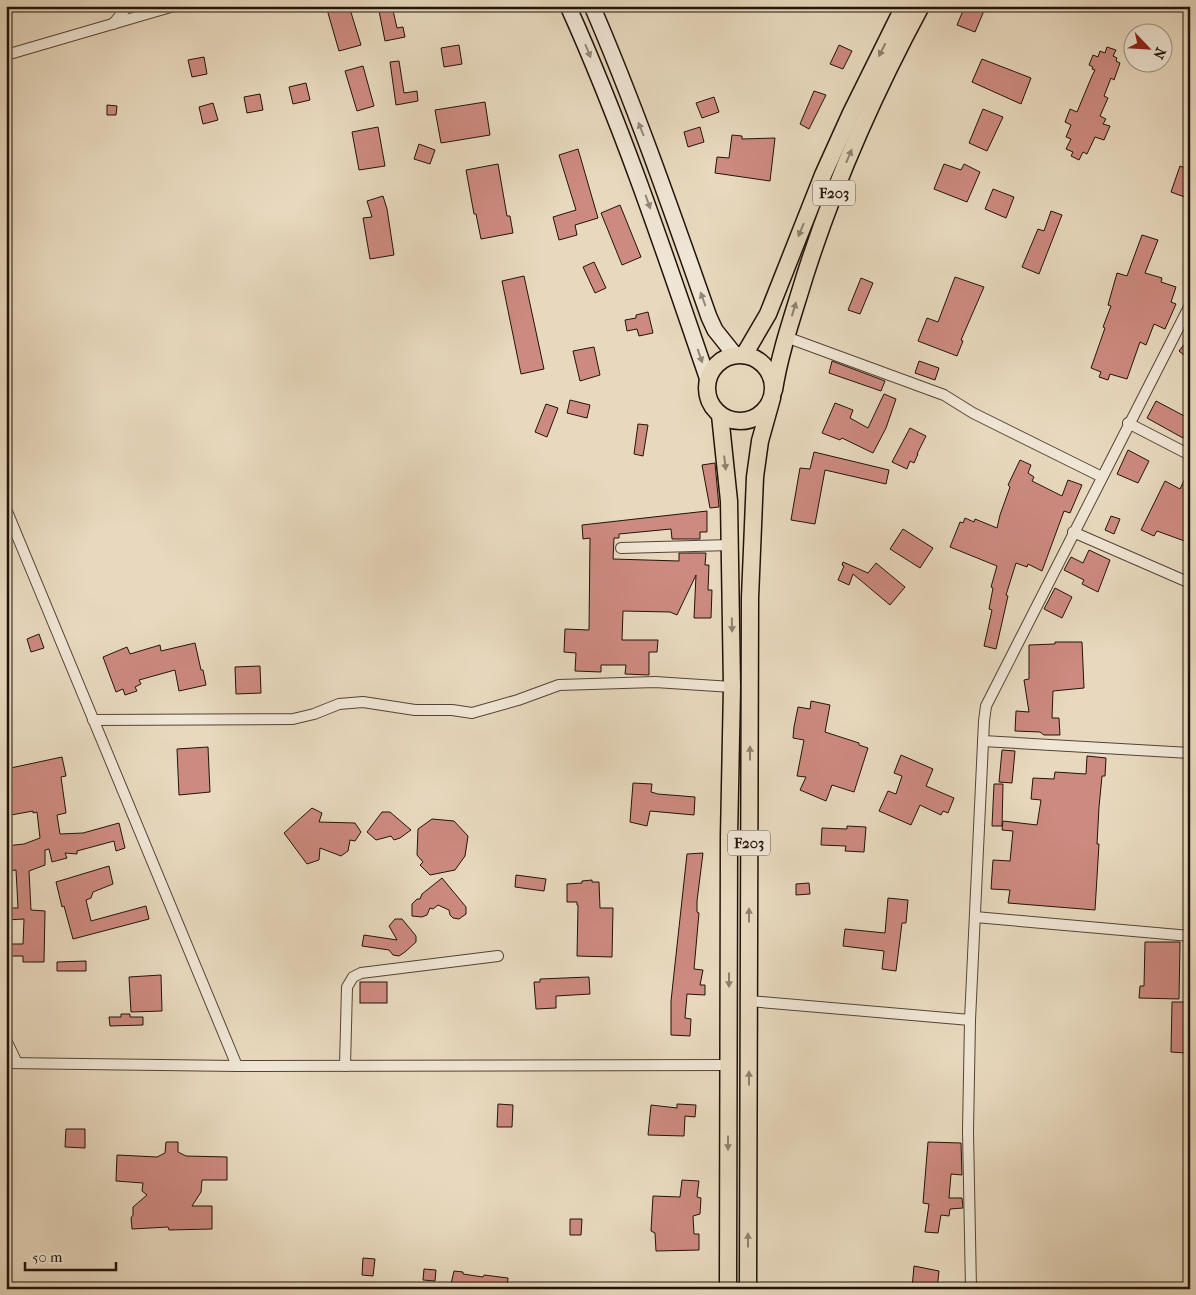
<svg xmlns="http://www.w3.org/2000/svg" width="1196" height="1295" font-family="'IM FELL French Canon',serif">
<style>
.building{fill:#cd8a80;stroke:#21130a}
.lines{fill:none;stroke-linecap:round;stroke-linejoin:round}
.minor-casing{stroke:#534437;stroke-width:12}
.secondary-casing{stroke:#21130a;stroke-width:18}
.primary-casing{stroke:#21130a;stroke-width:19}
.minor{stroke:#f0e6d5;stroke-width:10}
.secondary{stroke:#f0e6d5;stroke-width:15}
.primary{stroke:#e8d9be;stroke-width:16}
.oneway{fill:#8e806d}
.oneway2{fill:#93877a}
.labels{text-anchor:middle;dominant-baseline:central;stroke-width:4.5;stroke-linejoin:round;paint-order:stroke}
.shield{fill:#f0e6d5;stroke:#5f5247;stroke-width:1}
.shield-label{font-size:15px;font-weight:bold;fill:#21130a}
</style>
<rect width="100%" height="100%" fill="#e8d9be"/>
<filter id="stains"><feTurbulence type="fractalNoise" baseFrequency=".004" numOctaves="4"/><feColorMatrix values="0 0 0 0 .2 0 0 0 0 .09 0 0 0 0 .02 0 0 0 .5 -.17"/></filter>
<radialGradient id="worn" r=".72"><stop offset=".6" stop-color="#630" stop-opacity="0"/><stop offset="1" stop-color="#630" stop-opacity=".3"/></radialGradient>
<g class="building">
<path d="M326 6H349L361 45 339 51Z"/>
<path d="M378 6H392L397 28 403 27 405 37 385 41Z"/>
<path d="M965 6H986L975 32 957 25Z"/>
<path d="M459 45 462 64 444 67 441 48Z"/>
<path d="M839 45 852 51 843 69 830 64Z"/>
<path d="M1107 47 1116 50 1113 56 1117 58 1116 61 1120 63 1114 80 1111 78 1104 96 1108 98 1100 116 1106 119 1103 124 1110 126 1104 140 1095 137 1087 154 1083 152 1079 160 1071 156 1073 152 1066 149 1071 139 1066 137 1071 125 1065 122 1070 109 1077 112 1092 76 1095 70 1092 69 1093 67 1089 65 1093 55 1098 57 1100 51 1105 53Z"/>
<path d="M204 57 207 74 192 77 188 60Z"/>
<path d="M982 59 1031 78 1021 104 972 82Z"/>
<path d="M399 61 404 93 417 91 418 101 396 105 390 62Z"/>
<path d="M363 66 374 106 357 111 345 71Z"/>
<path d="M306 83 310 100 293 104 289 87Z"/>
<path d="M814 91 826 95 809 129 800 124Z"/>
<path d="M260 94 263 110 247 113 244 97Z"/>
<path d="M714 97 719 112 702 118 696 103Z"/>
<path d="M485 102 490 135 441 143 435 110Z"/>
<path d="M213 103 218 120 203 124 199 107Z"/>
<path d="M107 105 117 106 116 115H107Z"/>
<path d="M983 109 1003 117 987 151 969 143Z"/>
<path d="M378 127 385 166 359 170 352 132Z"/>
<path d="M700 127 704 142 688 147 684 132Z"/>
<path d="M732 135 742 136V139L775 138 770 181 715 173 717 157 729 158Z"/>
<path d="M419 144 435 150 430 164 414 159Z"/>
<path d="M578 149 598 218 575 225 577 235 559 240 553 217 576 210 559 155Z"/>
<path d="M498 164 507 216H510L513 233 481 239 476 214H474L466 170Z"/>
<path d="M944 164 961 170 964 164 980 172 967 202 934 189Z"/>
<path d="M1180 166 1190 170V199L1171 192Z"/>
<path d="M993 189 1014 197 1006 218 985 209Z"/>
<path d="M383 196 387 209 394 255 370 259 363 218 372 217 367 201Z"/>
<path d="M620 205 641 257 622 265 601 213Z"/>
<path d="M1051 211 1062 215 1039 274 1022 267 1038 229 1044 231Z"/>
<path d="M1142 235 1158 240 1145 273 1162 278 1161 282 1176 287 1171 302 1176 304 1165 329 1154 324 1146 345 1140 342 1127 379 1110 374 1108 380 1099 377 1101 372 1091 368 1105 328 1103 327 1111 306 1108 305 1117 273 1127 276Z"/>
<path d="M594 262 606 288 595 293 583 267Z"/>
<path d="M524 276 544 369 521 374 502 281Z"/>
<path d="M955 277 984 287 961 340 963 341 957 356 918 341 927 318 938 322Z"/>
<path d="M861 278 873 283 860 314 848 310Z"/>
<path d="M648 312 653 333 639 336 637 329 627 331 625 320 636 318V315Z"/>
<path d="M1190 337V360L1179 351Z"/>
<path d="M594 347 600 375 580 381 573 351Z"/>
<path d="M832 361 885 381 881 391 829 373Z"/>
<path d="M919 361 939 368 935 380 915 373Z"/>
<path d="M884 394 896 399 886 428 873 453 842 438 840 440 822 433 835 403 853 410 850 418 868 428Z"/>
<path d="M570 400 590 405 587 418 567 413Z"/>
<path d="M1156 401 1190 419V425L1183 438 1147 418Z"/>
<path d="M546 404 558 408 547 437 535 432Z"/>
<path d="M638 424 648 425 643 456 634 454Z"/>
<path d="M910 428 926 436 917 454H918L914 463 910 461 907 469 892 462Z"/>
<path d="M1128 450 1149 461 1138 483 1117 474Z"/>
<path d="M814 452 889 470 886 484 825 470 815 524 791 520 800 468 810 469Z"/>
<path d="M1020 460 1031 465 1028 473 1034 477 1032 481 1062 496 1068 480 1082 485 1070 513 1064 511 1042 571 1028 564 1027 567 1016 563 1006 595 1008 596 996 649 984 646 992 610 989 609 993 588 991 587 997 566 950 547 960 522 963 523 965 518 974 522 975 519 997 528 1000 515 1010 487 1008 485Z"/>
<path d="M715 463 719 507 710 508 702 465Z"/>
<path d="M1190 468V543L1157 531 1154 536 1141 530 1165 481 1180 489Z"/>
<path d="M707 511V532H700V539H672L671 529 619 534V538H614L613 559 679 561V553H706L705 565H709L708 590H712L711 618H694L696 575 677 615 670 612 623 611 622 640H658L657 652H649V675L625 674 626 665H601V672L575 671 576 653 564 652 565 629 589 630 590 538 583 539 582 525Z"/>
<path d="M1111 516 1120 519 1114 534 1105 530Z"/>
<path d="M903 529 933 548 920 568 890 549Z"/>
<path d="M1089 550 1110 560 1098 592 1082 584 1084 580 1064 570 1071 557 1083 563Z"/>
<path d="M843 562 868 573 876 563 905 587 890 605 853 574 849 585 838 580 844 566 842 565Z"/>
<path d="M1055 588 1072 597 1062 618 1044 609Z"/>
<path d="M39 634 44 648 31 652 27 639Z"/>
<path d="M1055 642H1082L1084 688 1053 691 1052 718H1059L1060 735H1044L1040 732 1015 731 1016 711 1029 712 1024 680 1029 679V645L1055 644Z"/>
<path d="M195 643 201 670H203L206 685 179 691 175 670 139 680 141 684 135 687 137 691 125 695 123 689 116 692 103 657 127 647 130 654 160 645 161 651Z"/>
<path d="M260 666 261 693 236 694 235 667Z"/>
<path d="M811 701 830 705 825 732 859 743V745L868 748 854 792 832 785 826 801 800 790 806 777 797 776 804 740 793 738 794 727 798 707 810 709Z"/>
<path d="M208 747 210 792 179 795 177 749Z"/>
<path d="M1002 750 1015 751 1012 783 999 782Z"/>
<path d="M901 755 933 769 926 786 954 798 948 813 943 811 941 815 920 805 911 825 879 811 888 791 896 794 902 776 894 773Z"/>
<path d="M1087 756 1106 758 1105 776H1102L1099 807 1097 844H1099L1095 910 1008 903 1010 890 991 889 993 860 1010 861 1013 831 1002 830 1003 821 1037 825 1041 800 1031 799 1033 778 1054 779 1055 772 1086 774Z"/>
<path d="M62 757 66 776 61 777 66 813 57 815 60 834 83 833 119 823 125 848 116 851 114 841 77 851V854L65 853 67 858 52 862 49 849 45 850V865L29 871 31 910 45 911 44 962H23V956H6V944H23L24 919 6 920V908H18L16 870 6 871V846L24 844 40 838 37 812 33 813V811L11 815 6 792V769Z"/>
<path d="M633 783 652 784 651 792 658 794 695 797 694 815 650 811 647 826 630 822Z"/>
<path d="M994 784H1003L1002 826H992Z"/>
<path d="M312 808 322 813 319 822 355 823 361 832 355 841 350 840 348 851 341 856 320 848 319 860 307 864 284 833Z"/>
<path d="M382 812H390L411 830 400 838 394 840 391 836 376 840 367 832Z"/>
<path d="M432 819 454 821 468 836 465 856 455 870 430 875 420 865 423 862 417 855 418 829Z"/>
<path d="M847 826 866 827 864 852 845 851 846 846 821 845 822 828 847 829Z"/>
<path d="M703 853 697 901V912L699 913 694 969 703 970 700 985H705V995L687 994 685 1018 691 1019 690 1036 671 1035V1001L687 854Z"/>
<path d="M109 866 113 884 93 892 91 898 86 900 91 921 146 906 149 919 73 939 64 906 62 907 56 882Z"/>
<path d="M516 875 546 879 544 891 515 887Z"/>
<path d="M442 878 466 907V914L459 919 453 918 450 915 449 910 438 905 433 909 430 908 427 915 422 917 412 916V904L417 899H420L422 894Z"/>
<path d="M592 880V882H599L600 908H613L612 957 577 956 578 905H577V902H567V884L582 883V881Z"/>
<path d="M809 883 810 894 796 895V884Z"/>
<path d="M888 898 908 900 906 923H902L896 971 882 969 884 951 843 946 845 929 885 933Z"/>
<path d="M395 919H402L416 936V942L405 952 399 956 393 955 389 950 362 946 364 935 397 940 389 926Z"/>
<path d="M1145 942H1180L1179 999 1139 998 1140 986H1144Z"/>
<path d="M86 961V971H57V962Z"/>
<path d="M161 975 162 1011 131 1012 129 977Z"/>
<path d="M589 977 590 994 556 996V1008L536 1009 534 982H540V979Z"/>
<rect x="360" y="982" width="27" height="21"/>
<path d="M1172 1002H1187L1186 1053 1171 1052Z"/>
<path d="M121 1014H130V1017H143V1025L110 1026 109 1017H121Z"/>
<path d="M498 1104 513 1105 512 1127H497Z"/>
<path d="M677 1104 696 1105 695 1117 685 1116 684 1136 648 1135 651 1105 677 1108Z"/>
<path d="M66 1129H85V1148L65 1147Z"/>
<path d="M166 1142H178V1152L186 1156 227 1157V1180H202L201 1192 192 1206H212V1229L169 1230 168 1227 132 1229 131 1218 133 1215V1207L147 1195 142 1191 143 1183 116 1181 117 1155 157 1157 165 1153Z"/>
<path d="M928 1142 961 1143 962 1175 951 1174 949 1198H962L963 1208 950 1209 949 1216 941 1215 938 1233 925 1232 929 1204 923 1203Z"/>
<path d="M682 1180 699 1181 697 1197 701 1198 700 1214 693 1216 694 1234H699V1250L656 1251 655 1233 651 1231 653 1196 680 1197Z"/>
<path d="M570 1219H582L581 1235H570Z"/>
<path d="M363 1258 375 1259 373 1276 362 1275Z"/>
<path d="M914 1266 939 1271 937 1289 912 1288Z"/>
<path d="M424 1269 436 1270 435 1281 423 1280Z"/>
<path d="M454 1271 463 1272V1274L483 1277 484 1275 508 1278 507 1289H477L451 1284Z"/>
</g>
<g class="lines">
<g class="minor-casing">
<g id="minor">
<path d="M113 24 128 6"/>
<path d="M6 55 174 6"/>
<path d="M786 337 944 395 973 413 1102 477"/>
<path d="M1128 423 1190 455"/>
<path d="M6 509 237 1066"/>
<path d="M1073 532 1190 583"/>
<path d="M621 548 731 545"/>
<path d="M93 720 293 719 314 714 339 704 363 702 415 710H452L472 713 518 700 559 685 655 682 732 687"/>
<path d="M983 741 1190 753"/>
<path d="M975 917 1190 936"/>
<path d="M749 1001 970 1020 984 721 986 706 1190 305"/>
<path d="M970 1020 968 1131 971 1289"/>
<path d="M6 1040 17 1063"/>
<path d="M6 1063 237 1066 728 1065"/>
<path d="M345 1066 347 987 353 977 361 973 498 956"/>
</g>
</g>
<g class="secondary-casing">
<g id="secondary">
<path d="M568 6C623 128 665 254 708 380"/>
<path d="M592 6C636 108 672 212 709 317L715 330 735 355"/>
</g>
</g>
<g class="primary-casing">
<g id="primary">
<circle cx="740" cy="388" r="33"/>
<path d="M744 355 768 314 823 175 851 113 904 6"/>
<path d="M774 390C779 358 789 327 799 295 829 195 871 99 921 6"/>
<path d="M720 415 729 501 732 687 729 837 728 1289"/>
<path d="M748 1289 750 598 755 477 760 441 772 398"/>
</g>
</g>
<use href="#minor" class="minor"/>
<use href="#secondary" class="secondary"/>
<use href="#primary" class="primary"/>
</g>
<defs><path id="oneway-solid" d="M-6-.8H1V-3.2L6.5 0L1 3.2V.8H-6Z" transform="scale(1.25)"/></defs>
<g class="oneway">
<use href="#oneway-solid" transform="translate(882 50) rotate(117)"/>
<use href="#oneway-solid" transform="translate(849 156) rotate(-67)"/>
<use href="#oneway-solid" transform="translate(801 230) rotate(112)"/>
<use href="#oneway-solid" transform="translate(794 309) rotate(-73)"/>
<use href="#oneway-solid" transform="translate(725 463) rotate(83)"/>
<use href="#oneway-solid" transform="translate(732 625) rotate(89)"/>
<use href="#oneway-solid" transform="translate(750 753) rotate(-90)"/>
<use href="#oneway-solid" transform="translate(749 915) rotate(-90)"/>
<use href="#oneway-solid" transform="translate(729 980) rotate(90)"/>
<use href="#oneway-solid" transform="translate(749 1078) rotate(-90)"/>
<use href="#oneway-solid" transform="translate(728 1143) rotate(90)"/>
<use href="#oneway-solid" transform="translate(748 1240) rotate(-90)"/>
</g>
<g class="oneway2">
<use href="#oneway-solid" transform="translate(588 51) rotate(68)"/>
<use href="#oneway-solid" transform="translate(641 129) rotate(-111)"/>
<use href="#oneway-solid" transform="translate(648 202) rotate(70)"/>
<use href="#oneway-solid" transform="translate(703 299) rotate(-110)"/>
<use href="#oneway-solid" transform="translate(700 356) rotate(71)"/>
</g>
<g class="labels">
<g class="shield">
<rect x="813" y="180.5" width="42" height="25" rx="4"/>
<rect x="728" y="830.5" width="42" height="25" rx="4"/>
</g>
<g class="shield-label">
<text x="834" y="193">F203</text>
<text x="749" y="843">F203</text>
</g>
</g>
<rect width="1196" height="1295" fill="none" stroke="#e8d9be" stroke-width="25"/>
<rect x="8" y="8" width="1181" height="1280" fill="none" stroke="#21130a" stroke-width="2.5"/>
<rect x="12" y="12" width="1171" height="1270" fill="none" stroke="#21130a"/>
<g transform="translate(1148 48) rotate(115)"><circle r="24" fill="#f0e6d5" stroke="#9d9284"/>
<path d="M0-4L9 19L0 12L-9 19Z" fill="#8f2418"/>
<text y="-8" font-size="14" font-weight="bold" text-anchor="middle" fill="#21130a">N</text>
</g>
<path d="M25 1262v8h91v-8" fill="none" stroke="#21130a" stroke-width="2.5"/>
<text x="32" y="1262" font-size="15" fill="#21130a" stroke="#f0e6d5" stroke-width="4" paint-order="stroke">50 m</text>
<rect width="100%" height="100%" filter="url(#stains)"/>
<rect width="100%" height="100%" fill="url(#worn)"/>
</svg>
